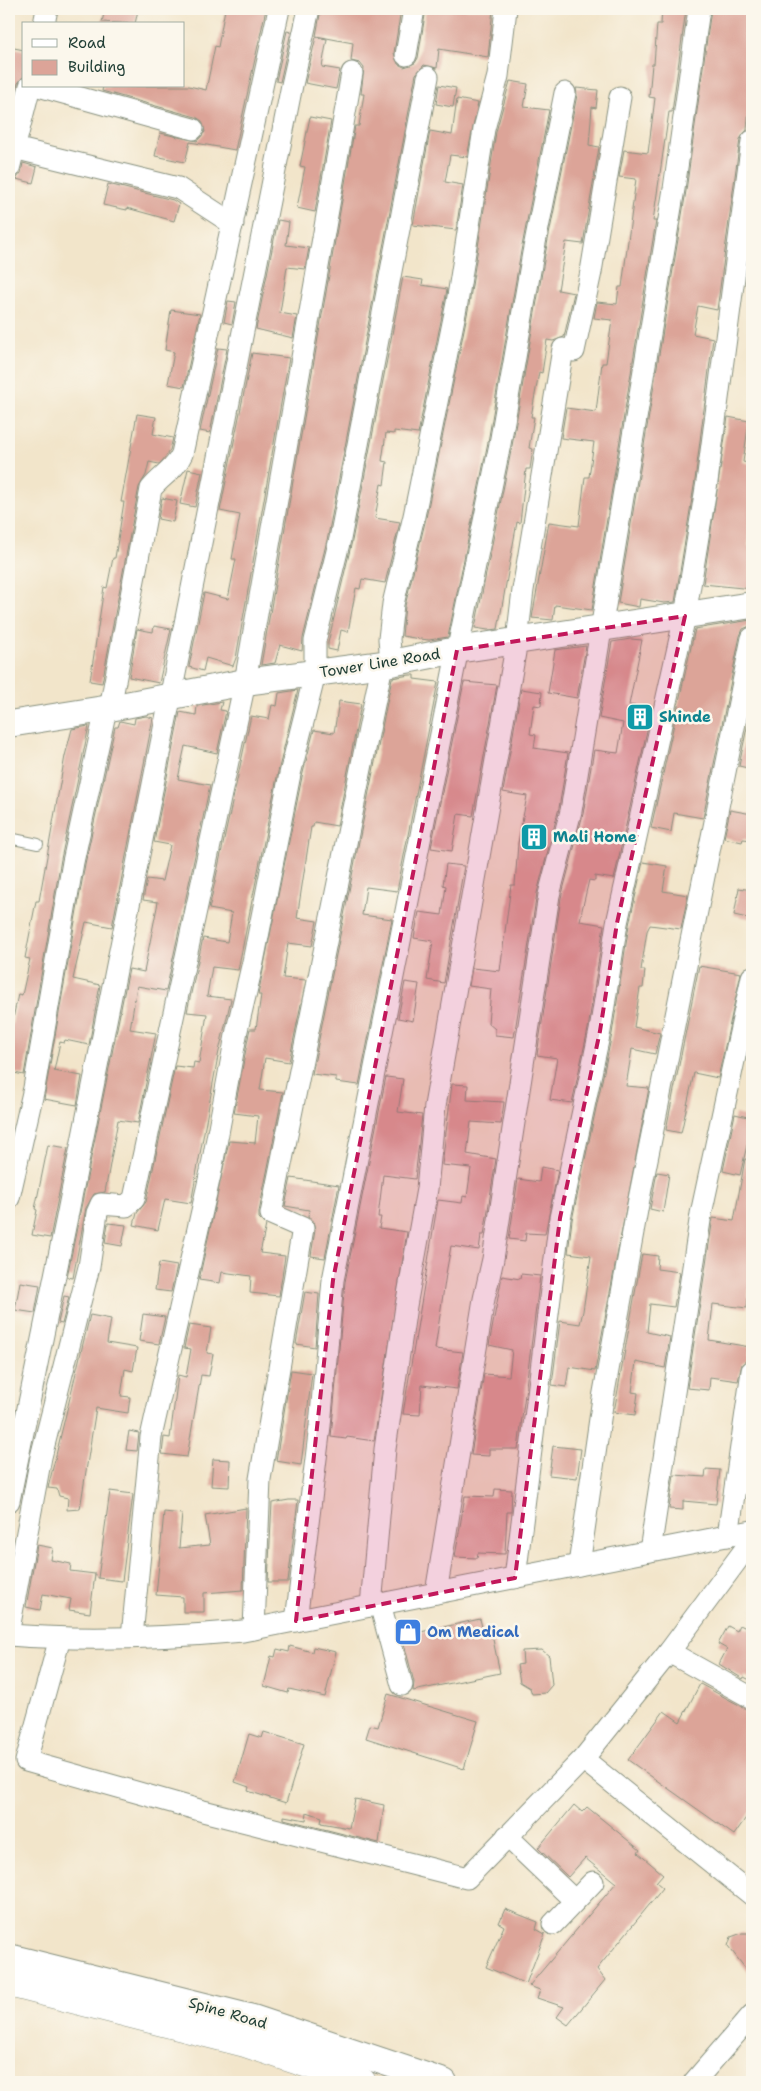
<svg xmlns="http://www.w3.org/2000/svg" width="761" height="2091" font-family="'Shantell Sans',sans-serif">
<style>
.building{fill:#dca498}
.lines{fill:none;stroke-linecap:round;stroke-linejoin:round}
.service-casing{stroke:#88917f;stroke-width:12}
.minor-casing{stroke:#88917f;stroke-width:23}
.tertiary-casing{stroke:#88917f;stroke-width:28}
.primary-casing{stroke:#88917f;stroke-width:29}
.service{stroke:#fff;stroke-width:10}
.minor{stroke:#fff;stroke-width:21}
.tertiary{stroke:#fff;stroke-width:26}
.primary{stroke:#fff;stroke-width:28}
.marked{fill:#c2185b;fill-opacity:0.2;stroke:#c2185b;stroke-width:4;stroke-dasharray:10 6;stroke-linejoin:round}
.labels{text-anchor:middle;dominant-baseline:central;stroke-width:5;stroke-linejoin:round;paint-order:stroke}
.street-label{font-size:15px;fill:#1f3d34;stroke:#fbf7ec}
.culture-label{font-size:15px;font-weight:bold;fill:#0d838f;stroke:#fbf7ec;text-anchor:start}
.shop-label{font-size:15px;font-weight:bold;fill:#366cbe;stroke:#fbf7ec;text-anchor:start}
</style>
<rect width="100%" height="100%" fill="#fbf7ec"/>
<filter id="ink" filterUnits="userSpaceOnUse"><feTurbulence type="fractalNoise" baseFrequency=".02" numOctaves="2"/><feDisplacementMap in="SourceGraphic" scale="10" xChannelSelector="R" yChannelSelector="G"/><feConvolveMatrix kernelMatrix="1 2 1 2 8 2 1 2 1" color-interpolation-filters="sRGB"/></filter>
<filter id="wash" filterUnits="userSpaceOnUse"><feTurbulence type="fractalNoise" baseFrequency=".0096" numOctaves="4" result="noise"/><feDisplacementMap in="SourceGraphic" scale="20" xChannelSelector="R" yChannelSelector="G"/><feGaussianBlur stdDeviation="1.12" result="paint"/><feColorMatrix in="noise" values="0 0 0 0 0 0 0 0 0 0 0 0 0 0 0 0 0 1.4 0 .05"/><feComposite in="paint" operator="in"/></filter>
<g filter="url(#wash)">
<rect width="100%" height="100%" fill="#f2e5ca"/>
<g id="blocks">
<g class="building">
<path d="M105 9 138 10 135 24 102 22Z"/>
<path d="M225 9H266L235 150 190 142 185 162 155 156 160 133 197 141 205 132 202 121 196 117 102 91 103 86H189L206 90 215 46 218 47Z"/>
<path d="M321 9H401L394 53 398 64 404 67 415 63 418 58 426 9H493L488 57 439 49 437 68 424 65 416 74 328 536 303 638 302 651 280 645 275 663 261 665 355 126H359L364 94H361L364 68 360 63 351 61 353 43 316 36Z"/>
<path d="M662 9H686L672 112H669L653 221H656L592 610 555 605 553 620 532 618 549 522 579 526 585 477H589L594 442 561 438 566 408 596 412 602 363H606L612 320 594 318 597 302 617 304 619 287H622L636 179 619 177 624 150 648 153 655 98 649 97 652 64H654L657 24H661Z"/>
<path d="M711 9 752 10 750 55H752V73L747 130 740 139 717 310 698 306 693 334 713 338 695 480 675 602 664 603 640 599 639 607 618 603 686 191Z"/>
<path d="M287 31 291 32 280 82 276 81Z"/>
<path d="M316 37 327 39 322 67 340 70 336 89 305 83Z"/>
<path d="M9 47 24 50V76L18 83 9 119Z"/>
<path d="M510 81 528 84 524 107 549 110 521 251 488 442 448 637 429 640 420 639 402 636 405 606 426 518 469 305 496 132Z"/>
<path d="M439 85 456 88 453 107 436 104Z"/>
<path d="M576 88 598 90 596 108 592 107 589 145 599 147 583 244 566 242 558 290 574 293 564 337 553 341 547 340 542 373 539 372 531 417H534L529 448 533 449 530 469H526L520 523 517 522 498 629 488 630 475 628 512 446 545 255 577 95Z"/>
<path d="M457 99 478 103 467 157 450 155 445 182 463 185 456 230 413 225 430 131 452 135Z"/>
<path d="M310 117 331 121 315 212 297 208 305 167 300 166Z"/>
<path d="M23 163 37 167 33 183 16 179 21 173Z"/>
<path d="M108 184 173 200 179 204 174 221 127 208V210L103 205Z"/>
<path d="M278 220 289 222 286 245 309 248 305 269 287 267 280 313 297 316 293 338 256 329Z"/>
<path d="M403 277 423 280 422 285 447 289 445 301 418 434 394 431V434L386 433 382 461 387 462 384 485 381 484 375 518 400 522 385 583 362 579 360 589 356 588 348 632 341 630 337 651 328 649V643L352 541Z"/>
<path d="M228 301 236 302 232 324 224 322Z"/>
<path d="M171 310 200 314 184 387 168 384 174 352 165 350Z"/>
<path d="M218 348 227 349 210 433 200 431Z"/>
<path d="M252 353 289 358 236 658 233 666 206 658 203 671 189 667 204 593 228 599 236 559H232L240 515 220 511Z"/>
<path d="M137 414 156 417 153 434 173 438 170 450 163 460 159 464 149 462 146 475 139 487 102 683 90 681 104 587 107 588 113 558H115L124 502H121Z"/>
<path d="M728 417 749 421 743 462 752 464V519L748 546 752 547V589L703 584Z"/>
<path d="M188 469 202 472 195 507 180 504Z"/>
<path d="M162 498 177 501 173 522 158 519Z"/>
<path d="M751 620 750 626 743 629 740 636 703 818 674 813 671 832 651 828 695 629Z"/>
<path d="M154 626 171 629 159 683 129 677 137 629 153 632Z"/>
<path d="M631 639 642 640 629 705 652 708 614 879 595 876V881L589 880 582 910 580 921 604 925 588 1029 572 1103 550 1100 557 1058 537 1055 561 898 583 814 594 750 618 753 623 723 599 718 612 642Z"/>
<path d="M586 646 577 698 548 693 555 650Z"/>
<path d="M410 675H414V679L438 682 397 891 366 887 362 915 392 919 359 1085 336 1082V1077L312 1074 392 678Z"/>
<path d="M464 682 497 685 473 816 458 814 452 851 431 848Z"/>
<path d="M521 689 542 692 541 706 534 705 530 734 536 735 534 748 568 753 559 808 537 893 514 1037 495 1035V1029L488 1023 491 989 469 986 472 968 500 971 511 885H515L518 843 527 796 503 792Z"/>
<path d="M298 690 278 772 238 970 212 967 207 996 231 999 218 1056 191 1203 165 1199 158 1230 134 1225 137 1213 146 1202 175 1066 193 1068 194 1062 199 1063 207 1014 187 1012 203 938 227 942 232 913 209 909 251 716 269 719 272 705 277 706 279 693Z"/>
<path d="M339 701 361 704 337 826 314 822 313 827H311L297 918 317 921 312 946 288 943 283 978 306 980 289 1062 265 1058 260 1090 283 1092 259 1212V1218L266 1225 260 1253 285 1256 284 1263 279 1296 250 1293 251 1276 222 1272 220 1283 199 1280 229 1141 255 1143 258 1116 234 1113 249 1033 250 1029H256L261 995H258L302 777 314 730 334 733Z"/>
<path d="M222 702 220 710 226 711 217 753 185 746 178 779 210 785 166 991 137 986 130 1029 156 1033 138 1123 118 1120 105 1192 94 1194 86 1208 73 1278 67 1277 129 969 144 972 158 902 143 900 147 879 162 881 170 845 154 842 180 712 196 715 197 706Z"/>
<path d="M750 713H752V769L739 766Z"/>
<path d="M146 716 153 718 112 927 86 922 73 979 100 985 89 1045 65 1040 64 1043 60 1042 54 1071 82 1076 77 1105 44 1099 85 864 115 727H118L120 721 134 724 135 718Z"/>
<path d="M89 726 61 859 24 1075 9 1072V1034H10L18 994 22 995 30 959 25 958 36 901H39L65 756 72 729Z"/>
<path d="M730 810 752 814V840L743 839 742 842 724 838Z"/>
<path d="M643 862 667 866 663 891 688 895 681 929 650 925 647 931 641 970H645L643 988H640L634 1027 660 1033 655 1054 632 1049 626 1086 649 1088 595 1371 569 1367 566 1387 552 1385 560 1321 580 1324 583 1311 591 1256 568 1253 572 1220 612 1034 629 925Z"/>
<path d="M446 864 464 866 444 983 427 980 433 941 414 938 419 912 442 915 446 886 443 885Z"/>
<path d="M739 888 752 890V919L734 915Z"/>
<path d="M699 966 741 973 718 1078 694 1073 681 1133 666 1130Z"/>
<path d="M405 982 419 984 413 1021 398 1018Z"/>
<path d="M386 1077 403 1079 398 1112 422 1115 415 1179 383 1175 378 1217H381L379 1228 407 1232 374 1441 347 1437 346 1439 331 1437 345 1282Z"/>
<path d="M452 1084 468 1085 467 1100 504 1102 501 1124 471 1122 467 1154 496 1159 484 1235H481L479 1250 451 1246 446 1274 435 1349 463 1352 457 1389 422 1385 420 1415 403 1414 438 1200 462 1203 463 1196 467 1197 471 1168 442 1165Z"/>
<path d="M735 1114 752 1118V1137H749L740 1175 723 1171Z"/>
<path d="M48 1145 68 1148 50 1238 32 1235 37 1210 35 1209Z"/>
<path d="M745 1159 752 1160V1279H750L747 1308 713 1304 709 1340 750 1347 748 1359 742 1364 738 1381 710 1377 709 1390 687 1388 713 1218 734 1221Z"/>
<path d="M541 1167 558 1170 545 1234 526 1233 525 1241 509 1239 518 1179 539 1182Z"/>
<path d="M657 1172 669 1174 663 1212 650 1209Z"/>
<path d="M291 1178 339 1185 325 1258 311 1256 315 1230 313 1220 308 1216 309 1210 285 1206Z"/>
<path d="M108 1223 126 1225 122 1246 105 1243Z"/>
<path d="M642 1254 658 1256 657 1269 680 1272 674 1307 650 1304 647 1332 670 1337 665 1368 636 1362 632 1392 638 1393 635 1415 614 1412Z"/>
<path d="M159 1263 177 1266 171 1292 155 1290Z"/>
<path d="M521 1274 540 1276 518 1449H489V1456L471 1455 484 1374 509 1376 512 1350 489 1345 502 1276 520 1279Z"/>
<path d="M20 1282 40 1285 35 1313 15 1310Z"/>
<path d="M305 1292 319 1294 315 1347 296 1344Z"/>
<path d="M64 1296 69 1297 62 1324 58 1323Z"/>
<path d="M143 1314 165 1317 159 1344 139 1341Z"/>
<path d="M90 1315 111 1319 107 1343 137 1348 133 1371 125 1369 121 1396 130 1397 128 1413 96 1408 80 1509 67 1510 68 1498 59 1496 57 1489 48 1488Z"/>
<path d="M189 1325 211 1328 207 1353 213 1354 209 1376 201 1375 187 1457 162 1454 164 1437 170 1438 178 1375 186 1377 191 1349 184 1348Z"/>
<path d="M291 1370 312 1373 301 1465 276 1461Z"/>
<path d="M129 1431 139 1433 137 1451 126 1450Z"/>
<path d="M553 1446 581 1449 577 1478 549 1475Z"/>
<path d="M213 1459 230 1460 229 1487 211 1486Z"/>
<path d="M706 1469 720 1470 716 1504 683 1501V1510L669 1509 674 1475 705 1477Z"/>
<path d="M495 1489 512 1490 511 1512H507L505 1554 478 1553 477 1558 455 1557 465 1496 494 1497Z"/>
<path d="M110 1491 133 1494 122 1581 98 1578Z"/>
<path d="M289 1500H298L288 1582H268L272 1503Z"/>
<path d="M246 1508 243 1590 204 1593V1612H183V1597L156 1595 164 1512 182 1514 179 1548 210 1545 205 1515Z"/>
<path d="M37 1545 53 1548 51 1560 71 1564 70 1571 95 1574 90 1613 69 1610 71 1599 43 1594 40 1610 26 1607Z"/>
<path d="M480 1619 483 1631 491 1630 500 1673 413 1691 414 1682 402 1636Z"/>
<path d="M740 1625 752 1631V1681L744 1677 743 1679 719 1664 727 1649 718 1644 728 1626 737 1631Z"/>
<path d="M290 1646 312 1652 313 1647 336 1652 325 1697 289 1689 288 1693 264 1686 271 1656 275 1657 277 1649 289 1652Z"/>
<path d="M542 1650 549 1656 552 1685 545 1693 532 1694 530 1688 520 1682 517 1665 523 1664 522 1651Z"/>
<path d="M700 1684 752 1712V1809L734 1835 628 1760 664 1711 680 1722Z"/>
<path d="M388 1694 478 1721 464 1769 366 1738 370 1725 378 1727Z"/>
<path d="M264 1732 304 1744 286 1803 248 1791 249 1787 235 1782 249 1734 262 1738Z"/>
<path d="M355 1799 384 1805 379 1843 284 1819V1816L306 1820 307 1812 322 1817 321 1823 349 1828Z"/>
<path d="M574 1805 582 1812 587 1807 640 1850 638 1853 663 1874 656 1882 663 1888 597 1969 605 1980 568 2025 557 2017 564 2007 537 1998 540 1990 529 1986 616 1883 585 1858 568 1877 538 1848Z"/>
<path d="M505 1909 538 1922 536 1929 545 1934 526 1984 486 1967 504 1926 499 1923Z"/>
<path d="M742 1933H752V1977L728 1946 731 1937Z"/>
</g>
</g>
</g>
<g filter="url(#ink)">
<use href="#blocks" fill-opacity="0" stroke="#88917f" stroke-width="1"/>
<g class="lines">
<g class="service-casing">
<path id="service" d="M9 838 38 844"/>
</g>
<g class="minor-casing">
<g id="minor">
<path d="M44 24 47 9"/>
<path d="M406 55 414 9"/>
<path d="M38 86 193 129"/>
<path d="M14 148 178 188 233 224"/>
<path d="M9 169 30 86"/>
<path d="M391 663 389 639 393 604 414 516 457 303 484 129 498 76 506 9"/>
<path d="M110 708 151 489C161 476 175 470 182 454L279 9"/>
<path d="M9 1198 34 1088 73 862 106 709"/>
<path d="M9 1501 67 1217 292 85 309 9"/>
<path d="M728 1536 752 1371"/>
<path d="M650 1551 701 1214 752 977"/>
<path d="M579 1565 603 1398 639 1199 752 638"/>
<path d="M515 1578 560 1218 600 1031 617 923 685 616 707 482 752 141"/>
<path d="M436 1593 484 1299 493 1259 549 895 571 811 674 189 699 9"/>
<path d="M380 1604 402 1685"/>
<path d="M371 1606 385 1449 406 1306 427 1189 435 1106 517 641 523 590 563 349 574 351 591 272 620 97"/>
<path d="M296 1621 320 1426 333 1280 460 638 500 444 533 253 565 93"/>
<path d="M9 1629 41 1457 89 1267 97 1213 101 1204 126 1206 134 1199 245 682 352 73"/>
<path d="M254 1629 260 1479 303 1228 271 1214 382 665"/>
<path d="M9 1635C87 1641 165 1638 243 1631L752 1531"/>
<path d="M132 1637 151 1437 211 1171 237 1030 253 962 290 774 315 674V641L340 539 428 77"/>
<path d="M60 1638 26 1761 203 1811 467 1878 583 1759 669 1652 752 1540"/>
<path d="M669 1652 752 1698"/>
<path d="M583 1759 752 1895"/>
<path d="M507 1836 575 1901 553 1924"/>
<path d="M575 1901 593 1882"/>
<path d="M694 2082 752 2015"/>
</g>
</g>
<g class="tertiary-casing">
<g id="tertiary">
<path d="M9 724 110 708 245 682 391 663 457 650 752 605"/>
<path d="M9 1957 253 2018 444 2082"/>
</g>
</g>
<g class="primary-casing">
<path id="primary" d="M9 1983 245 2043 362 2082"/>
</g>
<use href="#service" class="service"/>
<use href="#minor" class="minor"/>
<use href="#tertiary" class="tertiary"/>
<use href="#primary" class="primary"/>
</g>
</g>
<path class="marked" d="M685 616 617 923 600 1031 560 1218 515 1578 296 1621 333 1280 457 650Z"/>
<defs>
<g id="building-square" transform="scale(1.4375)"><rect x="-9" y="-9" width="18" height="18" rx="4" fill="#0f9aa8" stroke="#fbf7ec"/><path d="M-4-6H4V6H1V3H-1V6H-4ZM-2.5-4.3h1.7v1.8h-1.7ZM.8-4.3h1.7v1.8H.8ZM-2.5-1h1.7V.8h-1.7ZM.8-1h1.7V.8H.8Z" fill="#fff"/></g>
<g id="shop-square" transform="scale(1.4375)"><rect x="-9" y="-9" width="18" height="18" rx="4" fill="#3f7fe0" stroke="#fbf7ec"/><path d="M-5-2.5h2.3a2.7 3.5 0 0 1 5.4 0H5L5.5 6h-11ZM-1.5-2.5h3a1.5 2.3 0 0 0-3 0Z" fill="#fff"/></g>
</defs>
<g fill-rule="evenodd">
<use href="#building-square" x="640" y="717"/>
<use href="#building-square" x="534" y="837"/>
<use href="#shop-square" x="408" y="1632"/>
</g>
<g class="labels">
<g class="street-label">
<text transform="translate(380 663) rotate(-9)">Tower Line Road</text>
<text transform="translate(228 2013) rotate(16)">Spine Road</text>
</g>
<g class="culture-label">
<text x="659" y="717">Shinde</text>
<text x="553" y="837">Mali Home</text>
</g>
<g class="shop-label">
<text x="427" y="1632">Om Medical</text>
</g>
</g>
<rect width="761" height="2091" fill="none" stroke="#fbf7ec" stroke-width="30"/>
<rect x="22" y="22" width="162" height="65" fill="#fbf7ec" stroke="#a3ada2"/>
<rect x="32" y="39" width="25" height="8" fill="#ffffff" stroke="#a3ada2"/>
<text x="68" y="48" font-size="15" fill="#1f3d34">Road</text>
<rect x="32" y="60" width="25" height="15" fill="#dca498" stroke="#a3ada2"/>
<text x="68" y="72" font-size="15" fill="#1f3d34">Building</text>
</svg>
